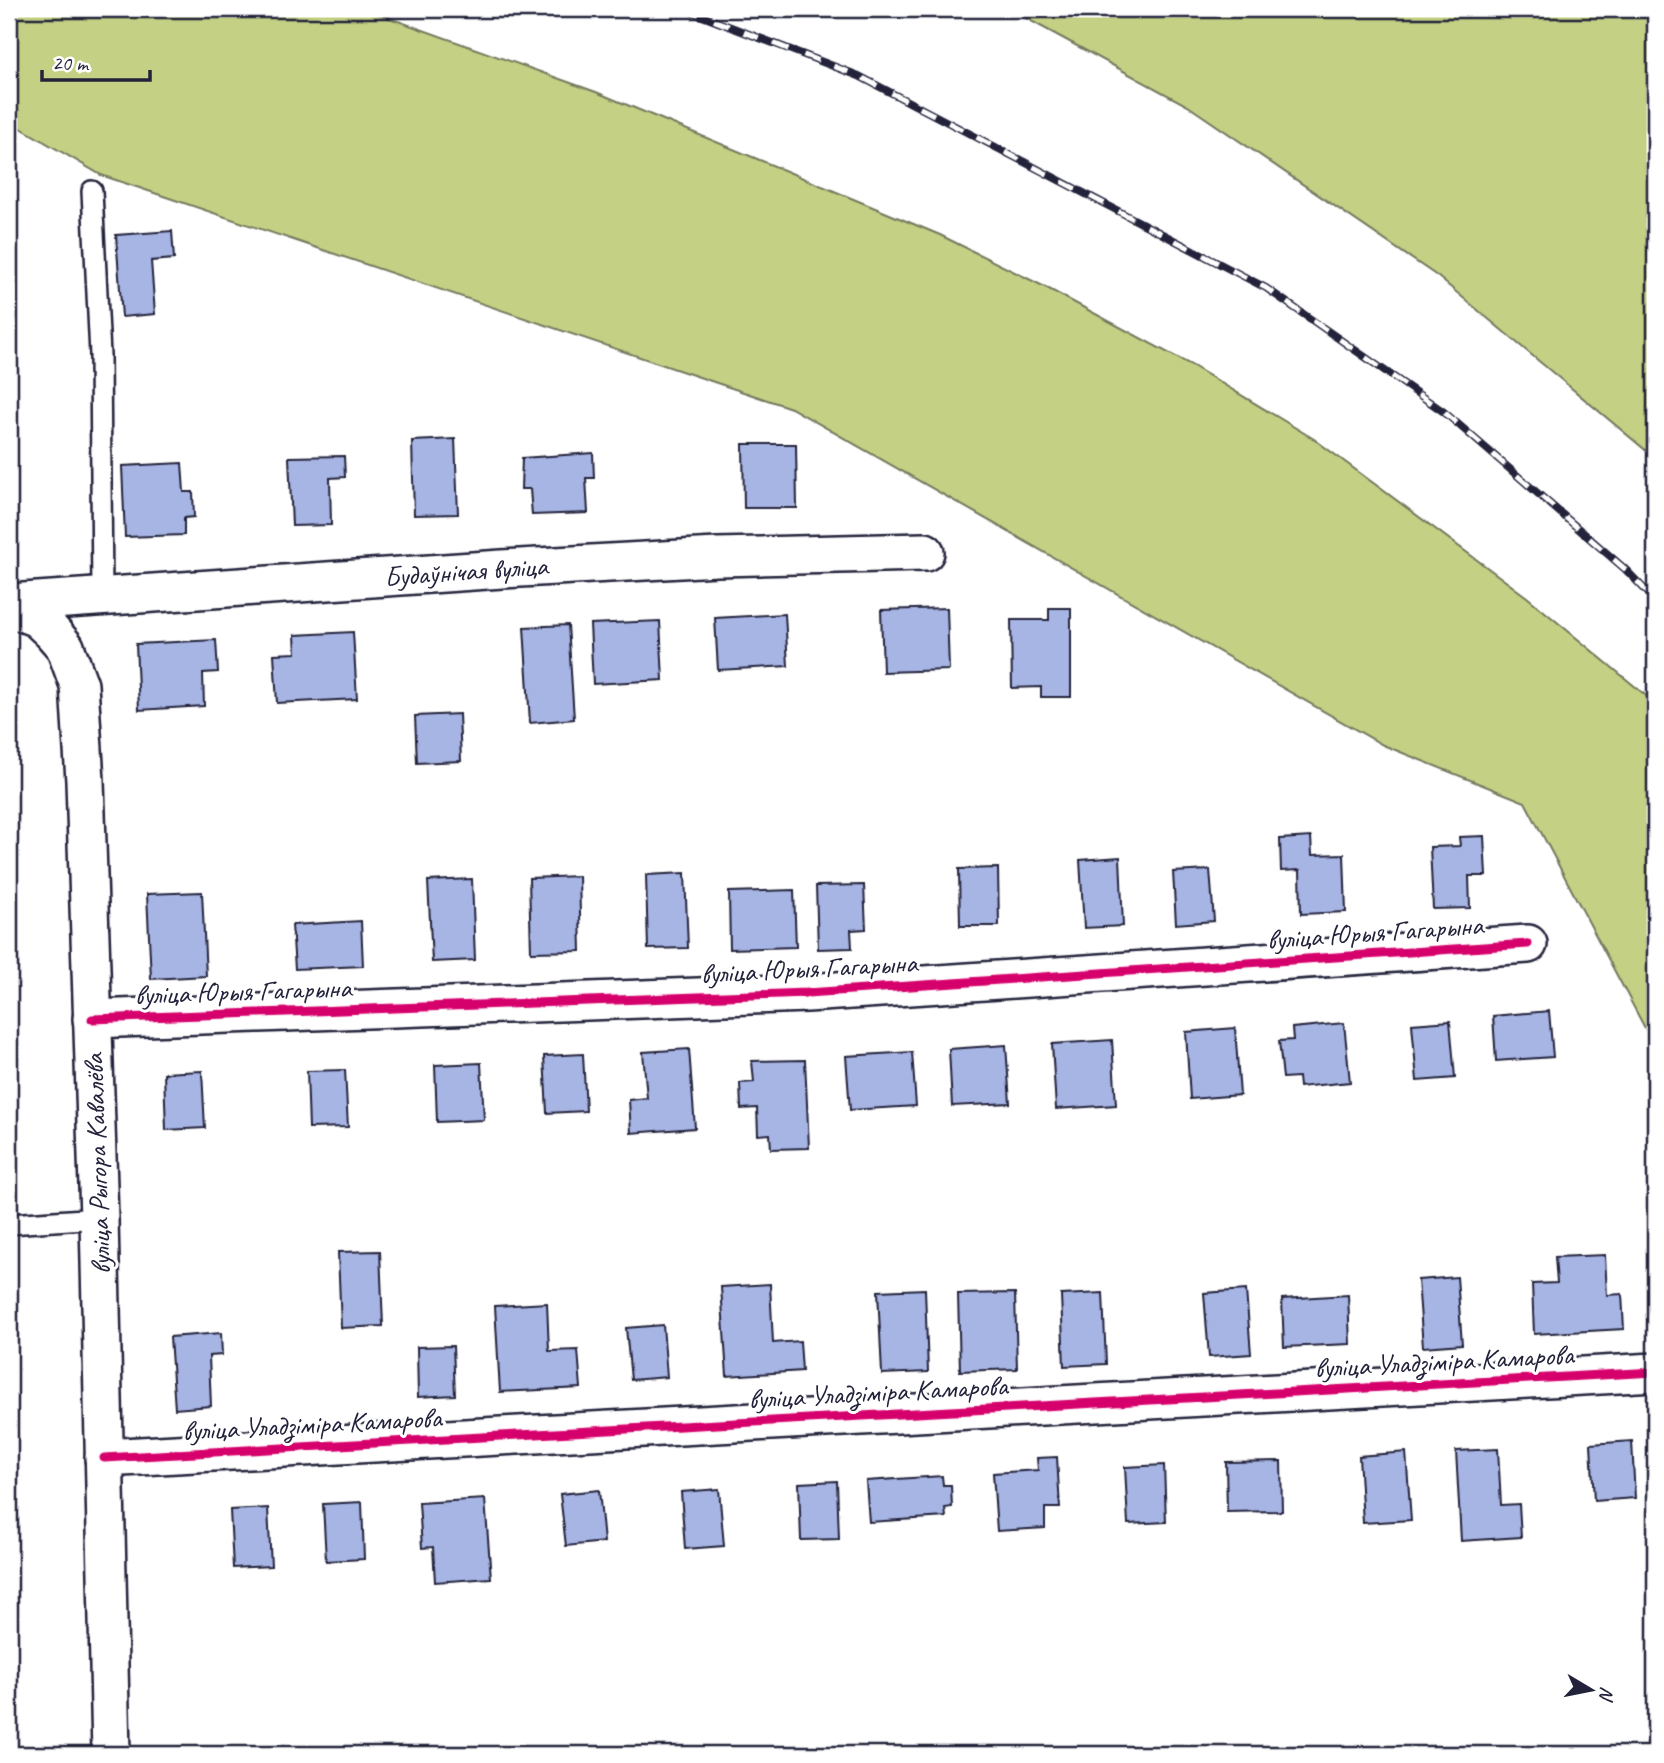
<svg xmlns="http://www.w3.org/2000/svg" width="1664" height="1763" font-family="Caveat,sans-serif">
<style>
.green{fill:#c4d083;stroke:#73795f;stroke-width:2}
.building{fill:#a7b5e4;stroke:#22223b;stroke-width:2}
.lines{fill:none;stroke-linecap:round;stroke-linejoin:round}
.service-casing{stroke:#22223b;stroke-width:24}
.minor-casing{stroke:#22223b;stroke-width:42}
.service{stroke:#fff;stroke-width:19}
.minor{stroke:#fff;stroke-width:37}
.rail-casing{stroke:#22223b;stroke-width:8}
.rail{stroke:#fff;stroke-width:5;stroke-dasharray:16;stroke-linecap:butt}
.cycleway-casing{stroke:#fff;stroke-width:13}
.cycleway{stroke:#d6006c;stroke-width:9}
.labels{text-anchor:middle;dominant-baseline:central;stroke-width:6;stroke-linejoin:round;paint-order:stroke}
.street-label{font-size:28px;fill:#22223b;stroke:#fff}
</style>
<rect width="100%" height="100%" fill="#fff"/>
<filter id="ink" filterUnits="userSpaceOnUse"><feTurbulence type="fractalNoise" baseFrequency=".0143" numOctaves="2"/><feDisplacementMap in="SourceGraphic" scale="14" xChannelSelector="R" yChannelSelector="G"/><feConvolveMatrix kernelMatrix="1 2 1 2 8 2 1 2 1" color-interpolation-filters="sRGB"/></filter>
<g filter="url(#ink)">
<g class="green">
<path d="M9 9H363L373 12 596 92 940 235 1047 288 1193 366 1314 439 1527 597 1655 703V1047L1525 802 1383 745 791 408 101 175 9 121Z"/>
<path d="M1009 9H1655V458L1437 276 1188 106Z"/>
</g>
<g class="building">
<path d="M172 231 174 259 151 261 155 314 122 317 116 235Z"/>
<path d="M455 439 458 514 414 515 412 441Z"/>
<path d="M743 444H796L797 508H744Z"/>
<path d="M593 453 594 478H586L588 513 532 515 530 489H521L522 458Z"/>
<path d="M344 456 345 477 330 478 331 525 292 526 289 457Z"/>
<path d="M182 463 184 492H193L194 517 184 518V535L125 537 122 466Z"/>
<path d="M947 608 949 670 883 672 881 610Z"/>
<path d="M1049 608H1071V697H1041V687L1012 688 1011 620H1049Z"/>
<path d="M785 614 788 666 718 670 715 618Z"/>
<path d="M660 621 663 680 593 684 590 624Z"/>
<path d="M568 625 574 719 530 723 524 627Z"/>
<path d="M353 632 357 699 277 703 274 654 296 653 295 635Z"/>
<path d="M216 640 218 672 203 673 204 706 139 710 136 644Z"/>
<path d="M459 714 461 761 417 763 415 716Z"/>
<path d="M1484 836 1486 876H1469L1470 908 1433 909 1430 847 1460 846 1459 837Z"/>
<path d="M1311 837 1312 855 1344 854 1346 912 1301 914 1300 870 1281 871 1280 839Z"/>
<path d="M1120 857 1123 926 1084 928 1080 860Z"/>
<path d="M998 868 999 926H960L959 869Z"/>
<path d="M1210 870 1214 921 1176 924 1173 872Z"/>
<path d="M685 873 688 948 648 949 646 875Z"/>
<path d="M579 876 581 951 531 952 529 878Z"/>
<path d="M472 879 475 960 432 962 428 881Z"/>
<path d="M864 885 866 929 851 930 852 948 818 949 816 886Z"/>
<path d="M794 890 796 947 730 949 729 892Z"/>
<path d="M202 892 206 976 151 979 147 894Z"/>
<path d="M361 921 363 966 295 969 292 925Z"/>
<path d="M1549 1011 1553 1057 1496 1061 1493 1016Z"/>
<path d="M1450 1021 1455 1078 1417 1081 1412 1024Z"/>
<path d="M1344 1023 1350 1082 1299 1087 1298 1077 1283 1078 1279 1041 1293 1040 1292 1028Z"/>
<path d="M1235 1028 1240 1095 1190 1099 1186 1032Z"/>
<path d="M1112 1040 1116 1105 1056 1109 1052 1044Z"/>
<path d="M1006 1045 1010 1103 952 1106 949 1049Z"/>
<path d="M689 1049 695 1128 631 1133 629 1100 647 1098 643 1052Z"/>
<path d="M912 1052 916 1106 850 1110 846 1056Z"/>
<path d="M583 1054 586 1111 547 1113 544 1056Z"/>
<path d="M805 1060 809 1148 771 1149 770 1134 758 1135 757 1108 741 1109 740 1083 754 1082 752 1061Z"/>
<path d="M481 1063 484 1120 437 1122 435 1065Z"/>
<path d="M345 1070 348 1127 309 1128 307 1071Z"/>
<path d="M202 1071 205 1128 166 1130 164 1073Z"/>
<path d="M380 1251 383 1326 341 1328 338 1252Z"/>
<path d="M1605 1255 1607 1295 1622 1294 1624 1329 1534 1334 1532 1284 1557 1283 1555 1257Z"/>
<path d="M1457 1277 1462 1344 1423 1347 1418 1280Z"/>
<path d="M770 1284 773 1343 800 1341 802 1371 727 1376 721 1287Z"/>
<path d="M925 1289 928 1372 882 1374 878 1291Z"/>
<path d="M1246 1290 1251 1354 1209 1357 1204 1293Z"/>
<path d="M1015 1293 1017 1369 960 1371 958 1294Z"/>
<path d="M1103 1293 1106 1364 1064 1366 1061 1295Z"/>
<path d="M1348 1295 1350 1344 1284 1347 1282 1299Z"/>
<path d="M547 1303 549 1351 578 1350 581 1388 500 1392 495 1306Z"/>
<path d="M663 1325 667 1377 631 1380 626 1328Z"/>
<path d="M221 1333 222 1355 209 1356 211 1406 175 1409 170 1337Z"/>
<path d="M453 1346 455 1395 418 1397 417 1347Z"/>
<path d="M1632 1441 1635 1498 1594 1501 1591 1444Z"/>
<path d="M1498 1449 1501 1505 1519 1504 1521 1537 1461 1541 1456 1451Z"/>
<path d="M1406 1452 1411 1520 1363 1523 1359 1456Z"/>
<path d="M1057 1457 1060 1508H1045V1528L997 1531 993 1473 1038 1470 1037 1458Z"/>
<path d="M1281 1461 1282 1511 1227 1512 1226 1462Z"/>
<path d="M1164 1465 1166 1522 1128 1524 1125 1467Z"/>
<path d="M942 1476 943 1485H951L952 1507 945 1508 946 1517 869 1522 866 1481Z"/>
<path d="M837 1481 839 1539 801 1540 799 1483Z"/>
<path d="M719 1489 724 1546 685 1549 681 1492Z"/>
<path d="M599 1490 604 1542 566 1546 560 1494Z"/>
<path d="M485 1499 491 1578 435 1582 433 1547 422 1548 419 1503Z"/>
<path d="M362 1502 364 1559 326 1561 323 1504Z"/>
<path d="M268 1508 271 1566 233 1568 230 1510Z"/>
</g>
<g class="lines">
<g class="service-casing">
<g id="service">
<path d="M92 191 100 355 102 596"/>
<path d="M9 1224 99 1218"/>
</g>
</g>
<g class="minor-casing">
<g id="minor">
<path d="M9 603 502 569 717 557 925 552"/>
<path d="M9 607 37 618 52 632 65 647 79 685 85 781 99 1218 111 1754"/>
<path d="M92 1019 807 993 1528 944"/>
<path d="M104 1458 1655 1372"/>
</g>
</g>
<use href="#service" class="service"/>
<use href="#minor" class="minor"/>
<g class="rail-casing">
<path id="rail" d="M684 9 859 76 1266 288 1444 412 1625 569 1655 600"/>
</g>
<use href="#rail" class="rail"/>
<g class="cycleway-casing">
<g id="cycleway">
<path d="M92 1019 807 993 1528 944"/>
<path d="M104 1458 1655 1372"/>
</g>
</g>
<use href="#cycleway" class="cycleway"/>
</g>
</g>
<g class="labels">
<g class="street-label">
<text transform="translate(466 571) rotate(-4)">Будаўнічая вуліца</text>
<text transform="translate(1375 932) rotate(-4)">вуліца Юрыя Гагарына</text>
<text transform="translate(809 968) rotate(-3)">вуліца Юрыя Гагарына</text>
<text transform="translate(243 991) rotate(-2)">вуліца Юрыя Гагарына</text>
<text transform="translate(97 1164) rotate(-92)">вуліца Рыгора Кавалёва</text>
<text transform="translate(1444 1361) rotate(-3)">вуліца Уладзіміра Камарова</text>
<text transform="translate(878 1392) rotate(-3)">вуліца Уладзіміра Камарова</text>
<text transform="translate(312 1424) rotate(-3)">вуліца Уладзіміра Камарова</text>
</g>
</g>
<rect width="1664" height="1763" fill="none" stroke="#fff" stroke-width="35"/>
<rect x="18" y="18" width="1629" height="1728" fill="none" stroke="#22223b" stroke-width="2.5" filter="url(#ink)"/>
<g transform="translate(1591 1690) rotate(100)" stroke="#ffffff" stroke-width="5" paint-order="stroke">
<path d="M0-5L12 26L0 18L-12 26Z" fill="#22223b"/>
<text y="-10" font-size="19" font-weight="bold" text-anchor="middle" fill="#22223b">N</text>
</g>
<path d="M42 70v10h108v-10" fill="none" stroke="#22223b" stroke-width="3.5"/>
<text x="52" y="70" font-size="21" fill="#22223b" stroke="#ffffff" stroke-width="5" paint-order="stroke">20 m</text>
</svg>
